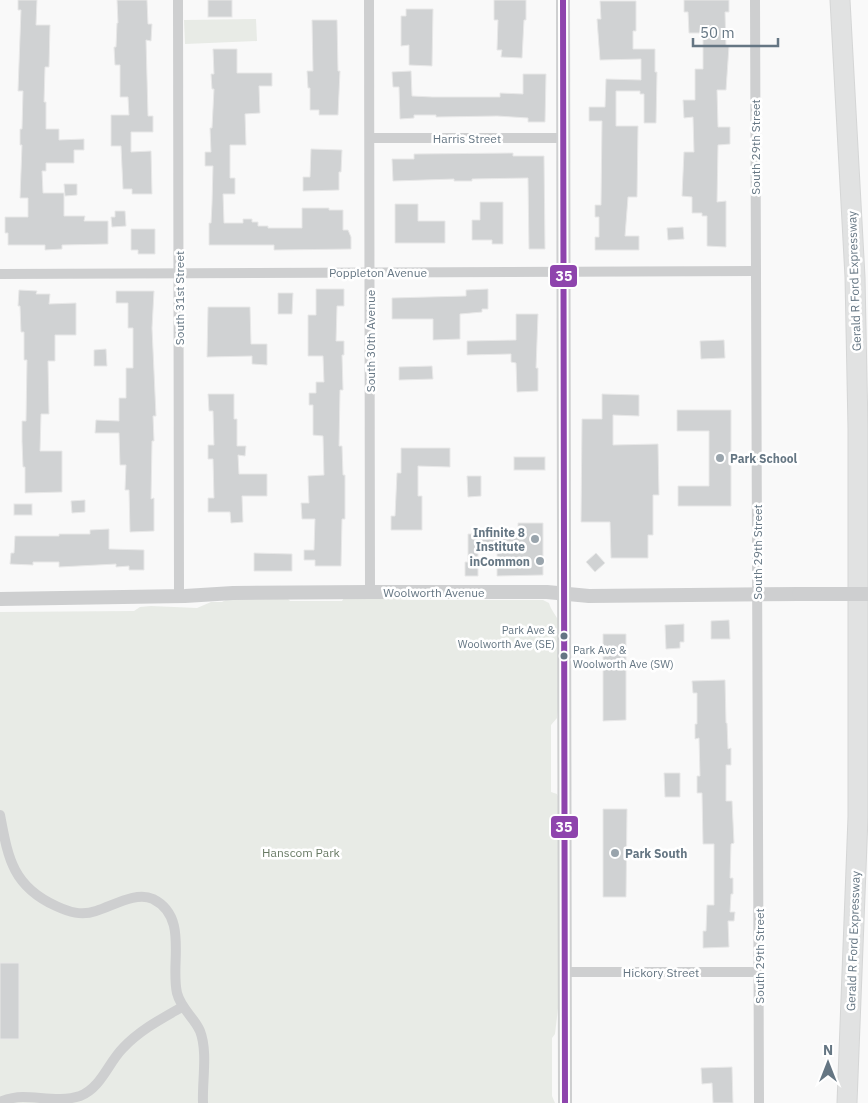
<svg xmlns="http://www.w3.org/2000/svg" width="868" height="1103" font-family="'IBM Plex Sans',sans-serif">
<style>
.green{fill:#e8ebe6}
.building{fill:#d0d2d3;stroke:#e8e8e8}
.lines{fill:none;stroke-linecap:round;stroke-linejoin:round}
.motorway-casing{stroke:#d5d6d6;stroke-width:21}
.minor{stroke:#cecfd0;stroke-width:10}
.tertiary{stroke:#cecfd0;stroke-width:14}
.motorway{stroke:#e1e2e2;stroke-width:19}
.tertiary-bridge{stroke:#cecfd0;stroke-width:14}
.bus-1-casing{stroke:#fff;stroke-width:10}
.bus-1{stroke:#8e44ad;stroke-width:6}
.poi-dot{fill:#99a4ac;stroke:#fff;stroke-width:2}
.bus-dot{fill:#657683;stroke:#fff;stroke-width:2}
.labels{text-anchor:middle;dominant-baseline:central;stroke-width:5;stroke-linejoin:round;paint-order:stroke}
.bus-label{font-size:11px;fill:#657683;stroke:#fff;text-anchor:end}
.street-label{font-size:12px;fill:#657683;stroke:#fff}
.poi-label{font-size:12px;font-weight:bold;fill:#657683;stroke:#fff;text-anchor:start}
.park-label{font-size:12px;fill:#687a64;stroke:#fff}
.line-badge{stroke:#fff;stroke-width:2}
.badge-label{font-size:14px;text-anchor:middle;font-weight:bold;fill:#fff}
</style>
<rect width="100%" height="100%" fill="#f9f9f9"/>
<g class="green">
<path d="M256 19 257 41 185 44 184 20Z"/>
<path d="M233 596 288 599 290 601H342L344 598 394 599 408 600H543L549 603C551 610 556 615 559 622V701L557 718 551 725V792L557 794 562 806 559 1000 555 1034 552 1038V1096L555 1103H0V612L134 611 140 607 151 606 197 608 211 602H222Z"/>
</g>
<g class="building">
<path d="M18 0H37L36 25H50L49 67H45L44 102H46V129H59V140L84 139V150H74V163H46V171H42L43 193H64V216H85L84 221H108V244L62 245V249L45 250V245H8V233H5V217H28V198H20L22 145H20V129H22L23 91H18L21 10H18Z"/>
<path d="M117 0H147L148 24H152L151 41 146 40 148 116H153V132H131V152L151 151 152 194H132V189H123L121 146H111V115H129L128 97H120V65H115L114 47H116L117 23H118Z"/>
<rect x="208" y="0" width="24" height="17"/>
<path d="M494 0H526V20H524L522 58 501 57 502 50H497L498 20H494Z"/>
<path d="M684 0H729V12H725L726 46H729L726 90H717L718 127H730V144L718 145 717 202 726 201V247L707 246V216H702V213H692V197L682 196 684 152H694L693 117 684 118 683 100H695V69H703V33H689L688 12H684Z"/>
<path d="M600 1H636V31H633V49H655V72H657L656 123H644V94H640V91H616V126H638L637 197H628L625 236H639V250H595V237H599V217H595V205H601L602 121H589V107H605L606 79 641 80V59L600 60 597 19H601Z"/>
<path d="M406 9H433L432 66 409 65V45L401 46V16H406Z"/>
<path d="M312 20H337L338 71H340L338 115H319V110H310V88H308L307 71H313Z"/>
<path d="M213 49H237V73H272V86H259L260 113 245 114 246 145H230V178H235V194H223L224 223H243V219H252V222H258V226H268V228H302V208H329V210H343V230H348L351 237V249L274 250V245H209V223H211L212 204 213 166H205V152H211L210 128H212L214 89H212L211 74H214Z"/>
<path d="M411 71 412 96 432 97H500V93L523 94V74H546L545 122H528V118L497 116 436 117V115H414V118L400 119 399 87H393L392 72Z"/>
<path d="M311 149 342 150 341 172H339V190L303 191V177H310Z"/>
<path d="M513 153V156H544L545 249H529L528 178 472 179V181H454V179L393 181 392 159H414V154Z"/>
<path d="M64 184H77V195L65 196Z"/>
<path d="M480 202H503V244H492V240H472V220H480Z"/>
<path d="M395 204H418V221H445V243H395Z"/>
<path d="M115 211H125L126 226 112 227 111 217H115Z"/>
<path d="M683 227 684 239 668 240 667 228Z"/>
<path d="M131 229H155V254H138V250H131Z"/>
<path d="M316 289H344V306H337L336 341H344V355H342L343 390H340L339 446H342L343 475H345V519H342L341 566H315V560H304V550H314L315 519H302L301 503H309L308 476 324 475 323 436 313 435V405H309V393H316V382H324L323 356H308V315H316Z"/>
<path d="M488 289V309H482V312L460 314V339L433 340V319H392V298L466 296V290Z"/>
<path d="M19 290 37 291 36 294H50L49 304 76 303V335H55V361H48L49 414H41L40 451H62V492L25 493V467H23L22 441V421H26L27 360H24V332H21L20 306H18Z"/>
<path d="M116 291H154L152 328 156 416H153L154 441H152L151 499 154 498V531L130 532 129 490H125L126 465H120L119 433H95L96 420 119 421V398H126V368H133V328H128V303H116Z"/>
<path d="M278 293H293L292 314H278Z"/>
<path d="M208 307H250L251 344H267V365L252 364V356L207 357Z"/>
<path d="M516 314H538L536 368H538V391L517 392 516 363 511 362V354L467 355V341L516 340Z"/>
<path d="M724 340 725 358 701 359 700 341Z"/>
<path d="M106 349 107 366H94V350Z"/>
<path d="M432 366 433 379 399 380V367Z"/>
<path d="M208 394H234V419H237V446H246L245 456 238 455 239 474H267V496H242L243 522 231 523 230 512H208V498H214L213 459H208V445H214L213 411H209Z"/>
<path d="M602 394 639 395V416L613 415V445L658 444 659 495H653V535H648V558H611L610 522H581L582 419H602Z"/>
<path d="M677 410H731V506H678V486H709V431H677Z"/>
<path d="M401 448H450V467L418 466V496H422V530H391V516H395L397 473H401Z"/>
<rect x="514" y="457" width="31" height="13"/>
<path d="M467 476H481V496L468 497Z"/>
<path d="M85 500V512L72 513 71 501Z"/>
<rect x="14" y="504" width="18" height="11"/>
<path d="M518 523H543V575L497 576V548H478V576H465V562H468V534H480V530H494V534H518Z"/>
<path d="M109 529V549L144 550V570H129V566L116 567V564L59 567V562H33V565L10 564 11 553H14L15 536H59V534H90V530Z"/>
<path d="M254 553 292 554V571H254Z"/>
<path d="M596 553 605 563 595 572 586 562Z"/>
<path d="M729 620 730 639H711V621Z"/>
<path d="M684 624V642H680V648L666 649 665 625Z"/>
<path d="M603 634H626V720L603 721Z"/>
<path d="M725 680 726 723H727L728 749 731 748V765H726V801H732L734 843 731 844 730 878H733V894H731L730 912H735L734 921H728L729 947 703 948V931H706L707 905H714V844H703L702 793H697V776H700L699 738 695 739V724H697V693H693L692 681Z"/>
<path d="M664 773H680V797H665Z"/>
<path d="M603 809H627L626 897H603Z"/>
<rect x="0" y="963" width="19" height="76"/>
<path d="M732 1067 733 1103H713L712 1083 702 1084 701 1068Z"/>
</g>
<g class="lines">
<g class="motorway-casing">
<path id="motorway" d="M840 0 855 277 858 429V817L847 1103"/>
</g>
<g class="minor">
<path d="M178 0 179 596"/>
<path d="M369 0 370 592"/>
<path d="M755 0 759 1103"/>
<path d="M370 138H564"/>
<path d="M0 274 756 271"/>
<path d="M0 815C8 857 12 886 56 906 69 912 81 916 96 911 113 906 136 891 153 899 189 917 170 963 177 993 181 1009 194 1017 200 1031 208 1051 202 1082 203 1103"/>
<path d="M564 972H759"/>
<path d="M0 1102C7 1099 15 1097 23 1097 41 1097 62 1102 80 1096 101 1088 108 1063 123 1048 140 1030 161 1019 182 1007"/>
</g>
<g class="tertiary">
<path d="M563 0 565 1103"/>
<path d="M0 599 185 596 233 593 370 592H547L589 596 799 594"/>
</g>
<use href="#motorway" class="motorway"/>
<path class="tertiary-bridge" d="M799 594H868"/>
<g class="bus-1-casing">
<path id="bus-1" d="M563 0 565 1103"/>
</g>
<use href="#bus-1" class="bus-1"/>
</g>
<g class="poi-dot">
<circle cx="720" cy="458" r="5"/>
<circle cx="535" cy="539" r="5"/>
<circle cx="540" cy="561" r="5"/>
<circle cx="615" cy="853" r="5"/>
</g>
<g class="bus-dot">
<circle cx="564" cy="636" r="4.5"/>
<circle cx="564" cy="656" r="4.5"/>
</g>
<g class="labels">
<g class="bus-label">
<text x="555" y="630">Park Ave &amp;<tspan x="555" dy="14">Woolworth Ave (SE)</tspan></text>
<text x="573" y="650" text-anchor="start">Park Ave &amp;<tspan x="573" dy="14">Woolworth Ave (SW)</tspan></text>
</g>
<g class="street-label">
<text x="467" y="138">Harris Street</text>
<text transform="translate(755 147) rotate(-90)">South 29th Street</text>
<text x="378" y="272">Poppleton Avenue</text>
<text transform="translate(854 281) rotate(-92)">Gerald R Ford Expressway</text>
<text transform="translate(179 298) rotate(-90)">South 31st Street</text>
<text transform="translate(370 341) rotate(-90)">South 30th Avenue</text>
<text transform="translate(757 552) rotate(-90)">South 29th Street</text>
<text x="434" y="592">Woolworth Avenue</text>
<text transform="translate(853 941) rotate(-88)">Gerald R Ford Expressway</text>
<text transform="translate(759 956) rotate(-90)">South 29th Street</text>
<text x="661" y="972">Hickory Street</text>
</g>
<g class="poi-label">
<text x="730" y="458">Park School</text>
<text x="525" y="532" text-anchor="end">Infinite 8<tspan x="525" dy="14">Institute</tspan></text>
<text x="530" y="561" text-anchor="end">inCommon</text>
<text x="625" y="853">Park South</text>
</g>
<g class="park-label">
<text x="301" y="852">Hanscom Park</text>
</g>
</g>
<g class="line-badge">
<rect x="549" y="264" width="29" height="24" rx="5" fill="#8e44ad"/>
<rect x="550" y="815" width="29" height="24" rx="5" fill="#8e44ad"/>
</g>
<g class="badge-label">
<text x="564" y="281">35</text>
<text x="564" y="832">35</text>
</g>
<g transform="translate(828 1063)" stroke="#ffffff" stroke-width="4" paint-order="stroke">
<path d="M0-4L9 19L0 12L-9 19Z" fill="#657683"/>
<text y="-8" font-size="14" font-weight="bold" text-anchor="middle" fill="#657683">N</text>
</g>
<path d="M693 38v8h85v-8" fill="none" stroke="#657683" stroke-width="2.5"/>
<text x="700" y="38" font-size="15" fill="#657683" stroke="#ffffff" stroke-width="4" paint-order="stroke">50 m</text>
</svg>
